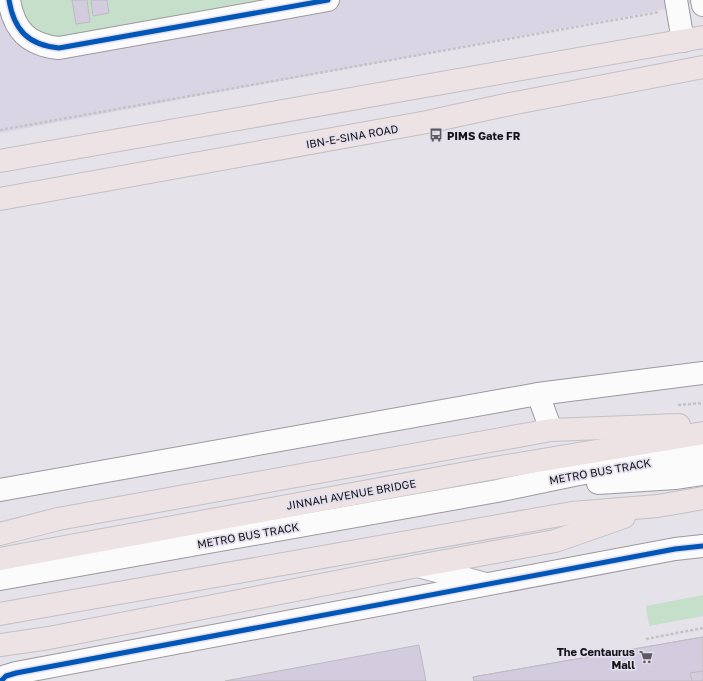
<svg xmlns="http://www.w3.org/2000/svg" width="703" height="681" font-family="'Golos Text',sans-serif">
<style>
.built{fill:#dad5e4}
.green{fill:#c5dfca}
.building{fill:#d3ccde;stroke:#bdbac1}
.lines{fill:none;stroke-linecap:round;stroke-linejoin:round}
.minor-casing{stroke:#9c999f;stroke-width:24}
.major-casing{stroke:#c2c1c5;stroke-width:24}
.path{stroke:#c4c3c5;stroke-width:2.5;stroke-dasharray:3 2;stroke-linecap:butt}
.minor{stroke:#fbfbfc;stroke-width:22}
.major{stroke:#ede2e4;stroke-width:22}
.cycleway-casing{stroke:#e4dfed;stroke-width:8}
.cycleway{stroke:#0057b8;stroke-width:5}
.labels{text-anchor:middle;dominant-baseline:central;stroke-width:3.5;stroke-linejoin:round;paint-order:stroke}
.poi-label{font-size:11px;font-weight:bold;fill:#141317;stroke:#e4dfed;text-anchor:start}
.street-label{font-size:11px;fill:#141317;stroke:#e4dfed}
</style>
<rect width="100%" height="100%" fill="#e5e2ea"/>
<path class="built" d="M0 0H703V2L0 133Z"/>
<g class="green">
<path d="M19 0H265L65 38C51 39 34 35 26 22 22 16 21 7 19 0Z"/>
<path d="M703 595V616L649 626 646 606Z"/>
</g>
<g class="building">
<path d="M72 0H87L90 22 76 24Z"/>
<path d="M91 0H107L109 13 93 16Z"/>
<path d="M703 637V681H474L473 677Z"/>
<path d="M703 637V681H474L473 677Z"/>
<path d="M419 645 426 681H225Z"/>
<path d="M703 671V681H692L690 673Z"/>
</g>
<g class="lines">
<g class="minor-casing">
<g id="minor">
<path d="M9 0C14 30 28 45 59 48L328 0"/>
<path d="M676 0 683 41"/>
<path d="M702 0 703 5"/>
<path d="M538 394 551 430"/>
<path d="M598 483 675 478 703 474"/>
<path d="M0 490 538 394 703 373"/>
<path d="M418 566 482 583"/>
<path d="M0 579 497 491 574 475 703 452"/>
<path d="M1 681 6 676 16 673 675 549 703 546"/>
</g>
</g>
<g class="major-casing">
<g id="major">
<path d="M0 161 703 37"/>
<path d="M0 199 427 122 510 104 703 67"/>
<path d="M0 534 58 519 551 430 679 425"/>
<path d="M0 559 483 470 703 433"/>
<path d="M0 614 572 513 658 506 703 498"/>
<path d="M0 645 49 638 418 566 555 541 624 517"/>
</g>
</g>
<g class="path">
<path d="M0 130 659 12"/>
<path d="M678 405 703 403"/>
<path d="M646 639 703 628"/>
</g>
<use href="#minor" class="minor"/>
<use href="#major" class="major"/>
<g class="cycleway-casing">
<g id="cycleway">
<path d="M9 0C14 30 28 45 59 48L328 0"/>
<path d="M1 681 6 676 16 673 675 549 703 546"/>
</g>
</g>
<use href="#cycleway" class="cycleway"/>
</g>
<defs>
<g id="bus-bare" transform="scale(1.08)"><path d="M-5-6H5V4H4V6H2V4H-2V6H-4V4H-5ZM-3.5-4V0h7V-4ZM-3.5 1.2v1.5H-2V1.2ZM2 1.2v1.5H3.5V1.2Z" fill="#5d5b61" stroke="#e4dfed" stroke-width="2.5" paint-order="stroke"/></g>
<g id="supermarket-bare" transform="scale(1.08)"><path d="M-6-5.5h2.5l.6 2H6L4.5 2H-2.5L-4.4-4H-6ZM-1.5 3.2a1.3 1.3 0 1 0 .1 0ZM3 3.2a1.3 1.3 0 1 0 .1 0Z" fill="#5d5b61" stroke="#e4dfed" stroke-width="2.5" paint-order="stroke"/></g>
</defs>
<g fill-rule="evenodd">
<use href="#bus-bare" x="436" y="135"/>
<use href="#supermarket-bare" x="646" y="657"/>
</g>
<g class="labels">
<g class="poi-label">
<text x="447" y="135">PIMS Gate FR</text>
<text x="635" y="651" text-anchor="end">The Centaurus<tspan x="635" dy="13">Mall</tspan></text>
</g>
<g class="street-label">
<text transform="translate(352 136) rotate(-10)">IBN-E-SINA ROAD</text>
<text transform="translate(600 471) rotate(-10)">METRO BUS TRACK</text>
<text transform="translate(351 494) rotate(-10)">JINNAH AVENUE BRIDGE</text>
<text transform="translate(248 535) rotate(-10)">METRO BUS TRACK</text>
</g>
</g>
</svg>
